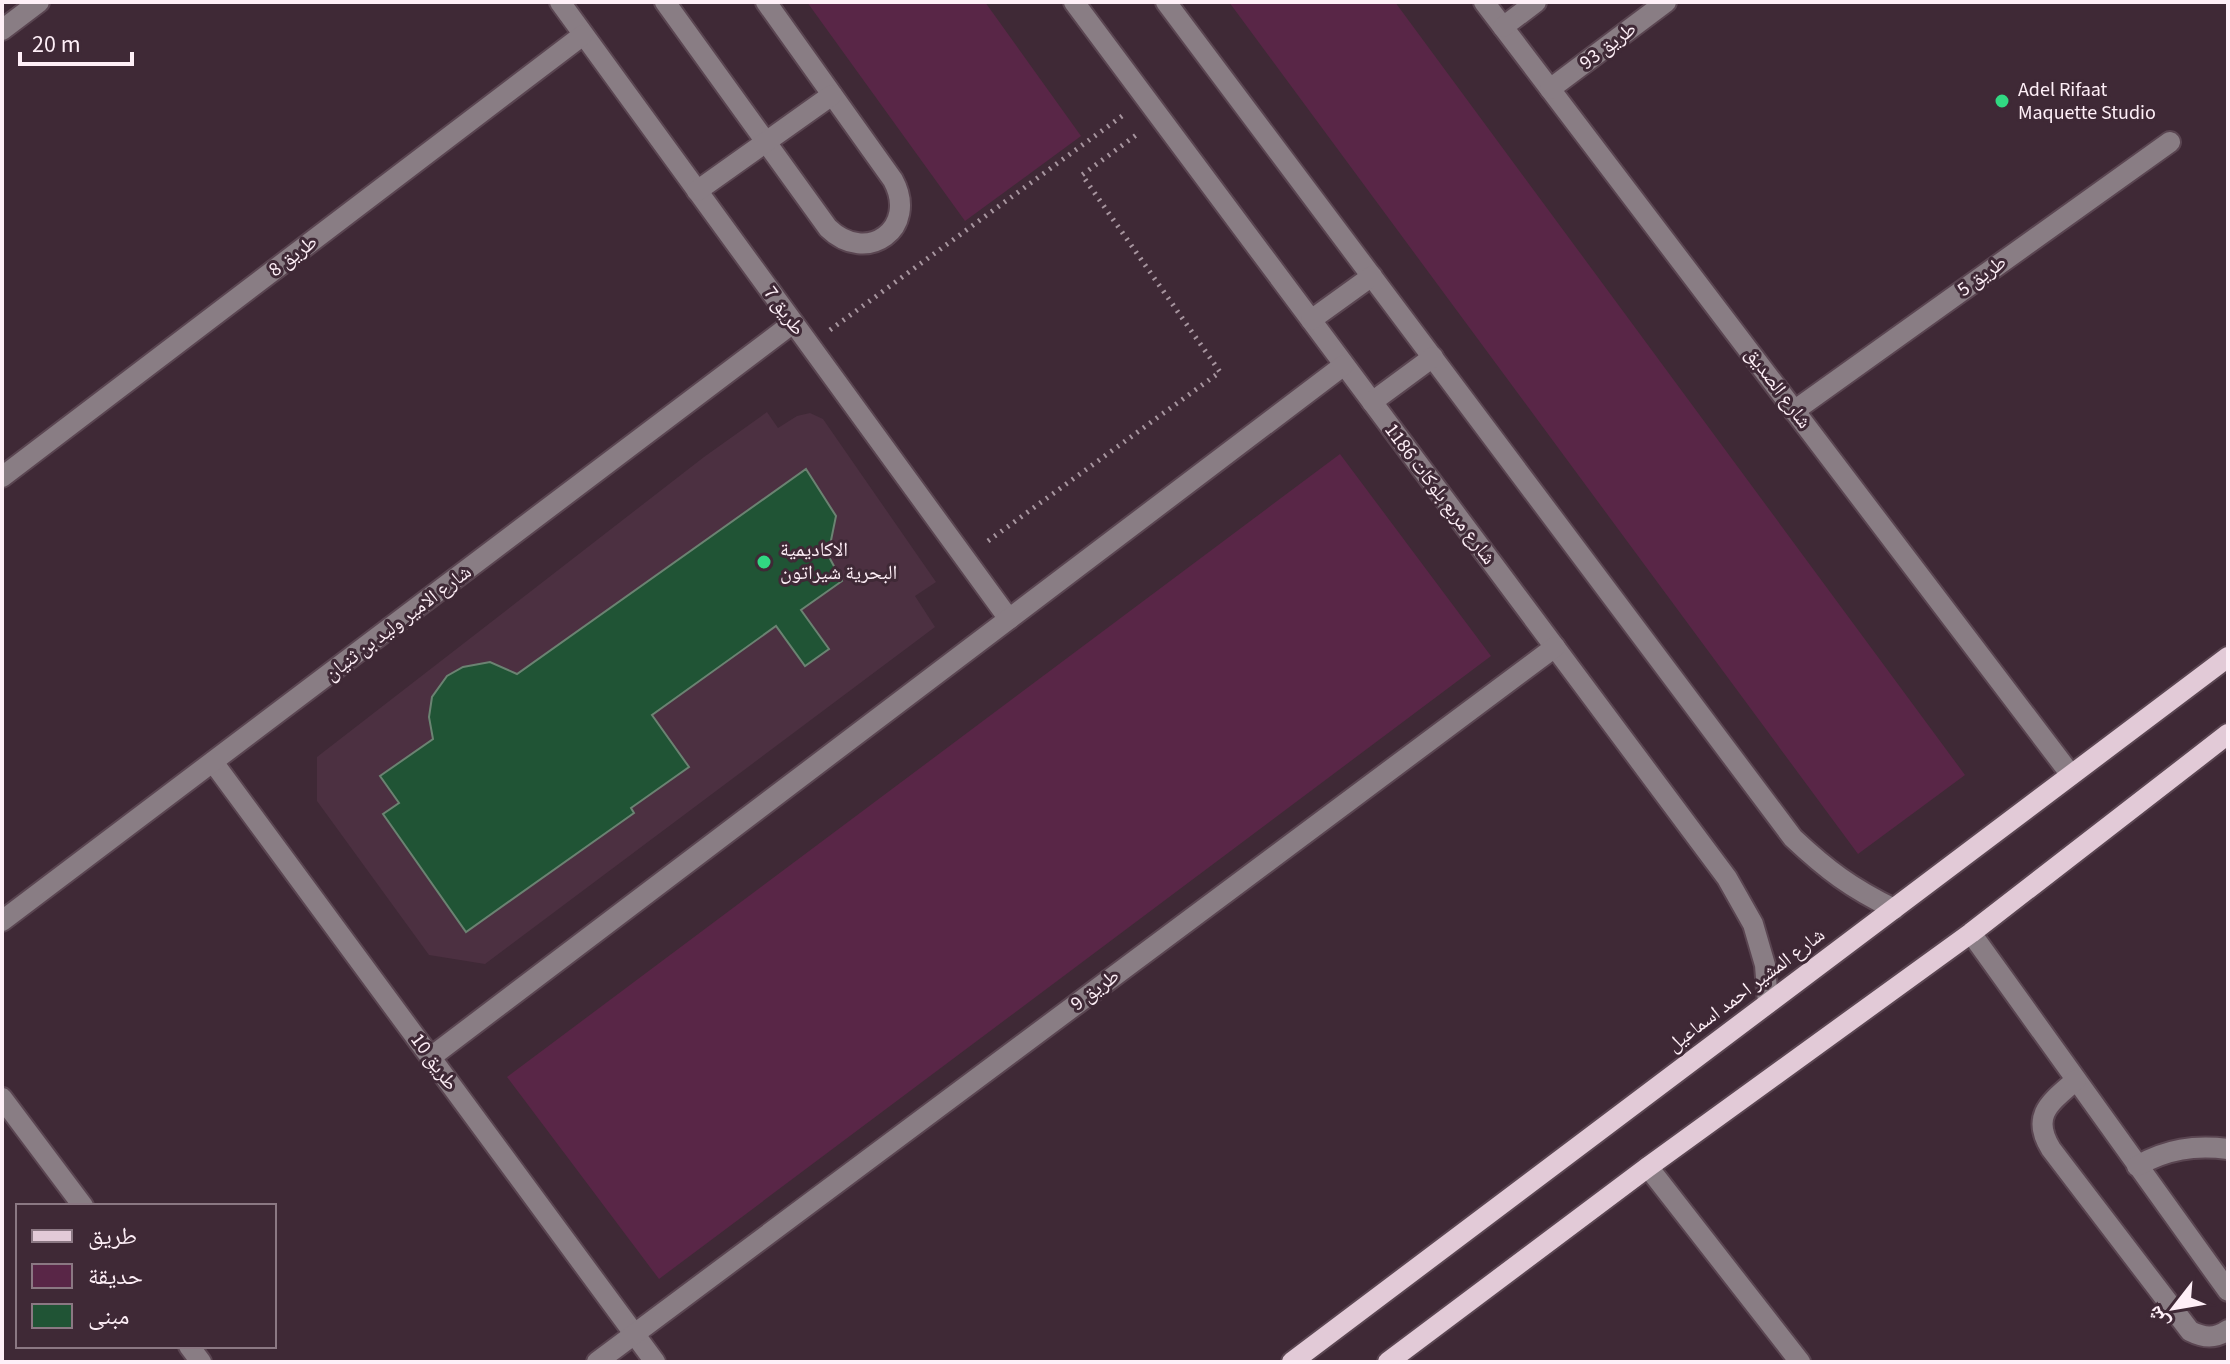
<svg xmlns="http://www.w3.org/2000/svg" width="2230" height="1364" font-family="'Source Sans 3','Noto Naskh Arabic',sans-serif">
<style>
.built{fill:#4c3041}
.green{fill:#592647}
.building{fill:#205435;stroke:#6b8372;stroke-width:2}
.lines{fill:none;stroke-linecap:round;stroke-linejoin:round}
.minor-casing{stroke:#5a4551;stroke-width:24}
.major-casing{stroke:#5a4551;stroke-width:24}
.path{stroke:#a7959f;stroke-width:5;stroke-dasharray:2 6;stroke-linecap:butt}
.minor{stroke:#897d84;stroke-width:20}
.major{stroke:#e2cad7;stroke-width:20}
.poi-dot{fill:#31d882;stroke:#3f2936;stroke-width:3}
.labels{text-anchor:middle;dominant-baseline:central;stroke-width:6;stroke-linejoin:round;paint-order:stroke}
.street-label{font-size:20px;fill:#feeff7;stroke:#3f2936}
.poi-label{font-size:20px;fill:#feeff7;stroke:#3f2936;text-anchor:start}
</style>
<rect width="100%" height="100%" fill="#3f2936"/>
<path class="built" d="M767 412 778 428 797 416 810 413 823 419 936 582 915 596 935 627 485 964 429 955 317 801V757L704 457Z"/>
<g class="green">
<path d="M807 2H985L1081 136 965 221Z"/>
<path d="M1229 2H1395L1965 775 1858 854Z"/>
<path d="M1340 454 1491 656 659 1279 507 1077Z"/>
</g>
<path class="building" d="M806 469 836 516 828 555 842 581 801 610 829 649 805 666 776 626 652 715 689 767 631 808 634 813 466 932 383 814 399 803 380 776 433 739 429 717 432 697 447 676 463 667 490 662 517 674Z"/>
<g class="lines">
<g class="minor-casing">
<g id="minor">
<path d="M560 2 1009 619"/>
<path d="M665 2 828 228C867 266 919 228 893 180L766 2"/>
<path d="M1074 2 1727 878 1753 924 1765 965 1768 1003"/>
<path d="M1166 2 1793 838C1827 870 1851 888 1894 909"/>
<path d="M1484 2 2071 775"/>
<path d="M1503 27 1536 2"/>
<path d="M2 30 39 2"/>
<path d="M1550 89 1666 2"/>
<path d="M697 191 832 95"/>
<path d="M1311 320 1372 276"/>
<path d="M1372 402 1433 357"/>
<path d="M1794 411 2170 142"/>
<path d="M2 477 583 35"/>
<path d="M213 762 655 1362"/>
<path d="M2 921 793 323"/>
<path d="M1971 933 2228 1291"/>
<path d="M431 1057 1344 365"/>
<path d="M2076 1080C2051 1102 2030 1115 2051 1149L2190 1331C2204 1338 2215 1339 2228 1330"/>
<path d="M2 1098 83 1206"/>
<path d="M2137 1166C2167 1149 2194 1145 2228 1149"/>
<path d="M1648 1167 1800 1362"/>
<path d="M189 1346 201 1362"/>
<path d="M597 1362 1555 647"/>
</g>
</g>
<g class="major-casing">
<g id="major">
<path d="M1292 1362 2228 657"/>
<path d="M1388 1362 1648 1167 1971 933 2228 734"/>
</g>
</g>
<g class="path">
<path d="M830 330 1122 116"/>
<path d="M988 541 1220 372 1082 175 1139 133"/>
</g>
<use href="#minor" class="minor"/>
<use href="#major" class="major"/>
</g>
<g class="poi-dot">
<circle cx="2002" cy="101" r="8"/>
<circle cx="764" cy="562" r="8"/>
</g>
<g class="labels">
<g class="street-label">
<text transform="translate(1608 46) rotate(-37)">طريق 93</text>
<text transform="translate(293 256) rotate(-37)">طريق 8</text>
<text transform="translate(1982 276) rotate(-36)">طريق 5</text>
<text transform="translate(784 311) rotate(54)">طريق 7</text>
<text transform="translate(1778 388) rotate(53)">شارع الصديق</text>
<text transform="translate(1440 494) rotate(53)">شارع مربع بلوكات 1186</text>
<text transform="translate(398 623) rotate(-37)">شارع الامير وليد بن ثنيان</text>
<text transform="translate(1095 990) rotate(-37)">طريق 9</text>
<text transform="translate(1746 990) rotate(-37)">شارع المشير احمد اسماعيل</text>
<text transform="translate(434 1062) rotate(54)">طريق 10</text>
</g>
<g class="poi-label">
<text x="2018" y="90">Adel Rifaat<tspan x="2018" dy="23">Maquette Studio</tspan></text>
<text x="780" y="550">الاكاديمية<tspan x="780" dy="23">البحرية شيراتون</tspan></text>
</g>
</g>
<rect width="2230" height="1364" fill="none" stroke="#feeff7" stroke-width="8"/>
<rect x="16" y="1204" width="260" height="144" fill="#3f2936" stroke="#8b7883" stroke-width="2"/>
<rect x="32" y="1230" width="40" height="12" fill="#e2cad7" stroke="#8b7883" stroke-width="2"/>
<text x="88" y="1244" font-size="24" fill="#feeff7">طريق</text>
<rect x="32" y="1264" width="40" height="24" fill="#592647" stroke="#8b7883" stroke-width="2"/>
<text x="88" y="1284" font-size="24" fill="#feeff7">حديقة</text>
<rect x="32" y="1304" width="40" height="24" fill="#205435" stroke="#8b7883" stroke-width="2"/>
<text x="88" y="1324" font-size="24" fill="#feeff7">مبنى</text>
<g transform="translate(2174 1308) rotate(239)" stroke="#3f2936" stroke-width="6" paint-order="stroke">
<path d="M0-6L14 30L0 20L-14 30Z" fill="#feeff7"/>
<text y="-12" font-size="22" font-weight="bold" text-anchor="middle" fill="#feeff7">ش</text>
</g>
<path d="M20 52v12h112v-12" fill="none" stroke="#feeff7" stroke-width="4"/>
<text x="32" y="52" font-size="24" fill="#feeff7" stroke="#3f2936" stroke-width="6" paint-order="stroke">20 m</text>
</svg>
